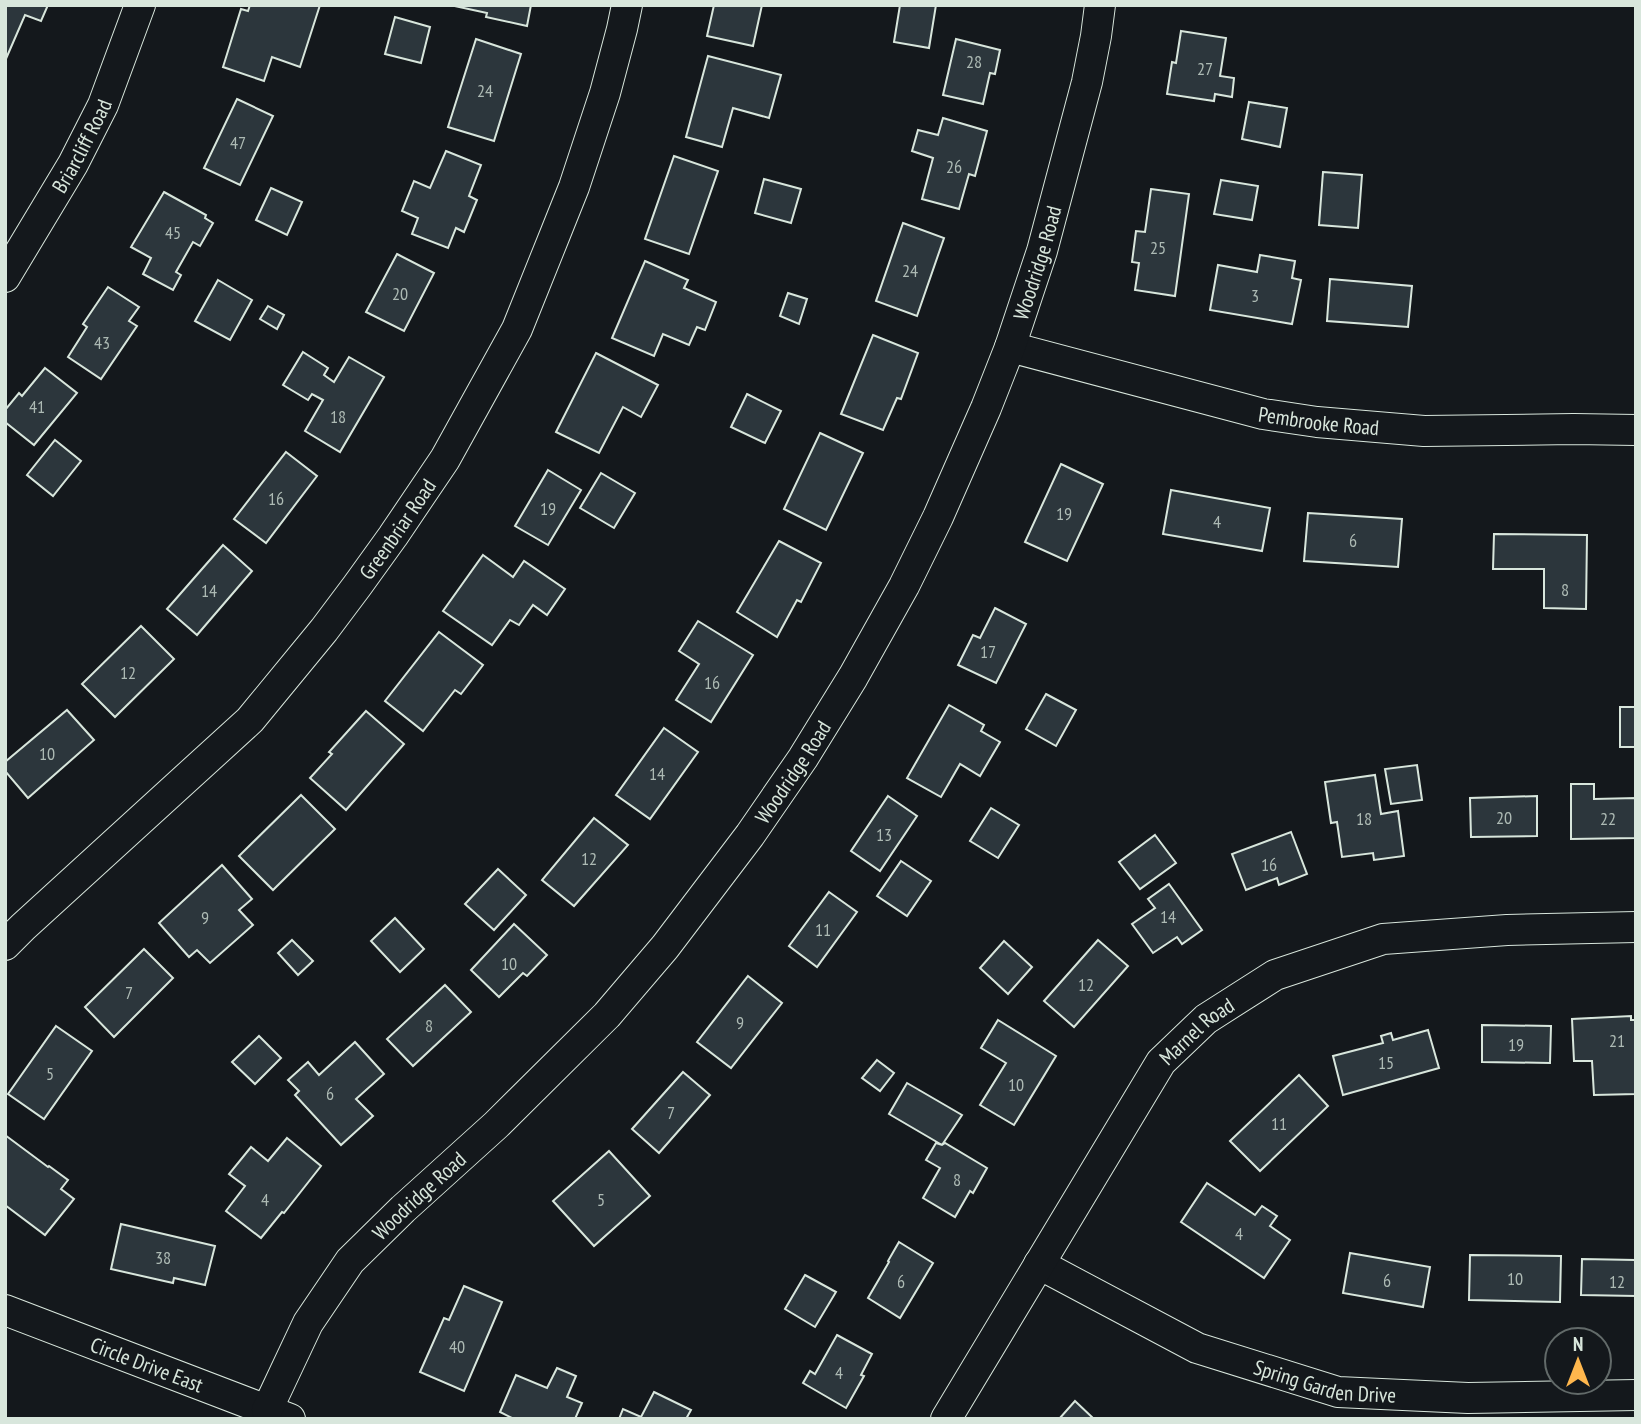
<svg xmlns="http://www.w3.org/2000/svg" width="1641" height="1424" font-family="'PT Sans Narrow',sans-serif">
<style>
.building{fill:#2c363c;stroke:#d8e6dc;stroke-width:2}
.lines{fill:none;stroke-linecap:round;stroke-linejoin:round}
.minor-casing{stroke:#d8e6dc;stroke-width:32}
.minor{stroke:#14181c;stroke-width:30}
.labels{text-anchor:middle;dominant-baseline:central;stroke-width:5;stroke-linejoin:round;paint-order:stroke}
.number-label{font-size:18px;fill:#adbab4}
.street-label{font-size:21px;fill:#d8e6dc;stroke:#14181c}
</style>
<rect width="100%" height="100%" fill="#14181c"/>
<g class="building">
<path d="M5 5H48L41 21 25 15 5 61Z"/>
<path d="M250 5H320L300 67 272 57 264 81 223 67 241 9 248 11Z"/>
<path d="M450 5H531L527 26 486 17 487 13Z"/>
<path d="M714 5H762L753 46 707 36Z"/>
<path d="M900 5H936L929 48 894 42Z"/>
<path d="M395 17 430 27 421 63 385 54Z"/>
<path d="M1181 31 1226 38 1220 76 1234 78 1232 97 1215 94 1214 101 1167 94 1172 62 1176 63Z"/>
<path d="M476 39 521 54 494 141 448 127Z"/>
<path d="M956 39 1000 50 995 74 990 73 983 104 943 95Z"/>
<path d="M708 56 781 75 769 118 733 108 722 147 686 137Z"/>
<path d="M237 99 273 116 240 185 204 168Z"/>
<path d="M1249 102 1287 108 1280 147 1242 139Z"/>
<path d="M943 118 987 131 975 176 969 174 959 209 922 199 933 158 912 151 918 130 938 135Z"/>
<path d="M446 151 481 165 469 196 477 200 464 232 456 228 448 248 412 234 418 218 402 211 414 181 430 188Z"/>
<path d="M674 156 718 171 689 254 645 239Z"/>
<path d="M1323 172 1362 175 1358 228 1319 225Z"/>
<path d="M764 179 801 189 791 223 755 213Z"/>
<path d="M1221 180 1258 186 1252 220 1214 214Z"/>
<path d="M271 188 302 202 287 235 256 220Z"/>
<path d="M1151 189 1189 194 1175 296 1135 290 1139 263 1132 262 1136 231 1145 232Z"/>
<path d="M164 192 206 215 205 218 213 223 200 246 193 242 176 272 181 275 173 290 143 274 151 258 131 247Z"/>
<path d="M903 223 944 238 917 316 876 301Z"/>
<path d="M397 254 434 273 404 331 366 312Z"/>
<path d="M1260 255 1295 261 1292 278 1301 280 1292 324 1210 310 1218 265 1257 272Z"/>
<path d="M645 261 688 280 684 288 716 302 705 330 697 327 689 345 663 334 654 356 612 338Z"/>
<path d="M1330 279 1412 286 1408 327 1327 321Z"/>
<path d="M218 280 252 300 230 340 195 321Z"/>
<path d="M108 287 139 307 129 321 137 326 101 379 68 357 87 327 83 324Z"/>
<path d="M788 293 807 299 799 324 780 316Z"/>
<path d="M268 306 284 315 277 329 260 319Z"/>
<path d="M873 335 918 353 901 399 897 398 883 430 841 414Z"/>
<path d="M303 352 328 368 324 375 334 382 349 357 384 377 340 452 305 431 323 400 312 394 308 400 283 385Z"/>
<path d="M596 353 658 385 641 417 623 407 599 453 556 432Z"/>
<path d="M45 368 77 393 34 445 5 422V410L19 393 22 396Z"/>
<path d="M747 394 781 411 765 443 731 427Z"/>
<path d="M820 433 863 453 826 530 784 509Z"/>
<path d="M55 440 81 461 53 496 27 475Z"/>
<path d="M286 452 317 476 266 543 234 519Z"/>
<path d="M1061 464 1103 484 1067 561 1025 542Z"/>
<path d="M548 470 581 490 548 545 515 526Z"/>
<path d="M601 473 635 493 614 528 580 508Z"/>
<path d="M1171 490 1270 508 1262 551 1163 534Z"/>
<path d="M1308 513 1402 519 1398 567 1304 561Z"/>
<path d="M1494 534 1587 535 1586 609 1544 608V569H1493Z"/>
<path d="M779 541 821 563 801 602 797 600 777 637 737 612Z"/>
<path d="M223 545 252 571 197 635 167 609Z"/>
<path d="M483 555 513 577 524 561 565 589 547 615 533 605 519 625 510 620 492 645 443 611Z"/>
<path d="M995 608 1026 624 996 683 958 665 973 635 980 638Z"/>
<path d="M698 621 753 655 711 722 676 700 699 664 679 651Z"/>
<path d="M141 626 174 659 115 717 82 684Z"/>
<path d="M439 632 483 665 461 694 455 690 423 731 385 701Z"/>
<path d="M1046 694 1076 710 1056 746 1026 729Z"/>
<path d="M949 705 984 725 981 731 1000 742 980 776 960 764 941 797 907 778Z"/>
<rect x="1620" y="707" width="16" height="40"/>
<path d="M67 710 94 740 28 798 5 771V762Z"/>
<path d="M366 711 404 744 346 810 310 778 332 754 329 752Z"/>
<path d="M664 728 698 752 650 819 616 795Z"/>
<path d="M1417 765 1422 800 1391 804 1385 769Z"/>
<path d="M1375 775 1381 814 1398 811 1404 856 1374 860 1373 853 1342 857 1337 822 1331 823 1325 782Z"/>
<path d="M1571 784H1594V799L1636 798V838L1571 839Z"/>
<path d="M301 795 335 829 273 890 239 856Z"/>
<path d="M888 796 917 816 880 871 851 851Z"/>
<path d="M1537 796V836L1471 837 1470 798Z"/>
<path d="M991 808 1019 825 998 858 970 841Z"/>
<path d="M594 818 628 845 574 906 542 880Z"/>
<path d="M1291 832 1307 874 1279 885 1277 878 1246 890 1232 854Z"/>
<path d="M1155 835 1176 863 1140 889 1119 862Z"/>
<path d="M901 861 931 881 907 916 877 896Z"/>
<path d="M222 865 252 899 239 910 253 925 210 963 197 950 189 957 159 923Z"/>
<path d="M498 869 526 895 494 930 465 904Z"/>
<path d="M1169 884 1202 930 1182 944 1177 937 1153 953 1132 924 1155 908 1148 899Z"/>
<path d="M829 892 857 912 817 967 789 946Z"/>
<path d="M395 918 424 949 400 972 371 941Z"/>
<path d="M514 924 547 955 527 976 523 973 499 997 471 970Z"/>
<path d="M292 940 313 961 298 975 278 953Z"/>
<path d="M1098 940 1128 966 1074 1027 1044 1001Z"/>
<path d="M1004 941 1032 967 1008 994 980 968Z"/>
<path d="M144 949 173 978 114 1037 85 1007Z"/>
<path d="M748 976 782 1003 731 1068 697 1042Z"/>
<path d="M445 985 471 1012 413 1066 387 1039Z"/>
<path d="M1631 1016V1020H1636V1094L1594 1095 1592 1061H1574L1572 1019Z"/>
<path d="M998 1020 1056 1056 1014 1125 980 1105 1006 1063 981 1048Z"/>
<path d="M1482 1025 1551 1026 1550 1063 1482 1062Z"/>
<path d="M56 1026 92 1051 44 1119 8 1094Z"/>
<path d="M1428 1030 1439 1068 1343 1095 1333 1056 1383 1043 1381 1036 1391 1033 1393 1040Z"/>
<path d="M259 1036 281 1058 255 1084 232 1062Z"/>
<path d="M355 1042 384 1074 356 1099 373 1116 341 1145 295 1095 299 1091 288 1080 308 1062 319 1075Z"/>
<path d="M877 1060 894 1073 880 1091 862 1078Z"/>
<path d="M683 1072 710 1095 659 1153 632 1129Z"/>
<path d="M1299 1075 1328 1106 1260 1171 1230 1141Z"/>
<path d="M907 1083 962 1115 942 1145 889 1114Z"/>
<path d="M5 1135 48 1167 49 1166 68 1180 61 1189 74 1199 45 1235 5 1205Z"/>
<path d="M287 1138 321 1166 284 1213 282 1212 261 1238 226 1211 245 1186 229 1174 251 1147 268 1161Z"/>
<path d="M936 1143 942 1145 945 1143 987 1168 973 1193 970 1191 955 1217 923 1198 940 1168 926 1160Z"/>
<path d="M609 1151 650 1196 594 1246 553 1201Z"/>
<path d="M1207 1183 1255 1215 1262 1206 1277 1216 1270 1226 1290 1240 1264 1278 1181 1222Z"/>
<path d="M121 1224 215 1246 205 1285 174 1278 173 1283 111 1269Z"/>
<path d="M899 1242 933 1263 900 1318 868 1298 889 1262 888 1261Z"/>
<path d="M1350 1253 1430 1267 1423 1307 1343 1293Z"/>
<path d="M1470 1255 1561 1256 1560 1302 1469 1300Z"/>
<path d="M1582 1259 1635 1260 1636 1296 1581 1295Z"/>
<path d="M805 1275 836 1292 815 1327 785 1309Z"/>
<path d="M464 1286 502 1302 464 1391 420 1372 444 1318 449 1320Z"/>
<path d="M837 1335 872 1354 861 1375 864 1376 846 1408 803 1383 810 1371 815 1374Z"/>
<path d="M557 1368 576 1376 567 1397 582 1403 575 1419H514L500 1412 516 1375 547 1388Z"/>
<path d="M654 1392 691 1410 686 1419H619L623 1409 641 1417Z"/>
<path d="M1075 1401 1094 1419H1059Z"/>
</g>
<g class="lines">
<g class="minor-casing">
<g id="minor">
<path id="s1" d="M5 277 73 164 103 105 140 5"/>
<path id="s2" d="M1010 347 1263 414 1317 422 1424 431 1574 429 1636 430"/>
<path id="s3" d="M5 945 23 927 250 720 324 630 357 586 393 536 445 459 517 329 556 232 574 187 605 93 622 29 627 5"/>
<path id="s4" d="M1039 1264 1197 1348 1338 1392 1468 1398 1636 1395"/>
<path id="s5" d="M5 1310 290 1419"/>
<path id="s6" d="M267 1410 308 1323 350 1261 403 1209 496 1125 607 1015 665 947 750 835 803 758 853 677 904 586 938 517 986 408 1010 347 1042 251 1087 82 1096 36 1100 5"/>
<path id="s7" d="M946 1419 1161 1062 1206 1019 1275 975 1383 939 1507 930 1636 927"/>
</g>
</g>
<use href="#minor" class="minor"/>
</g>
<g class="labels">
<g class="number-label">
<text x="974" y="61">28</text>
<text x="1205" y="68">27</text>
<text x="485" y="90">24</text>
<text x="238" y="142">47</text>
<text x="954" y="166">26</text>
<text x="173" y="232">45</text>
<text x="1158" y="247">25</text>
<text x="910" y="270">24</text>
<text x="400" y="293">20</text>
<text x="1255" y="295">3</text>
<text x="102" y="342">43</text>
<text x="37" y="406">41</text>
<text x="338" y="416">18</text>
<text x="276" y="498">16</text>
<text x="548" y="508">19</text>
<text x="1064" y="513">19</text>
<text x="1217" y="521">4</text>
<text x="1353" y="540">6</text>
<text x="1565" y="589">8</text>
<text x="209" y="590">14</text>
<text x="988" y="651">17</text>
<text x="128" y="672">12</text>
<text x="712" y="682">16</text>
<text x="47" y="753">10</text>
<text x="657" y="773">14</text>
<text x="1504" y="817">20</text>
<text x="1364" y="818">18</text>
<text x="1608" y="818">22</text>
<text x="884" y="834">13</text>
<text x="589" y="858">12</text>
<text x="1269" y="864">16</text>
<text x="1168" y="916">14</text>
<text x="205" y="917">9</text>
<text x="823" y="929">11</text>
<text x="509" y="963">10</text>
<text x="1086" y="984">12</text>
<text x="129" y="992">7</text>
<text x="740" y="1022">9</text>
<text x="429" y="1025">8</text>
<text x="1617" y="1040">21</text>
<text x="1516" y="1044">19</text>
<text x="1386" y="1062">15</text>
<text x="50" y="1073">5</text>
<text x="1016" y="1084">10</text>
<text x="330" y="1093">6</text>
<text x="671" y="1112">7</text>
<text x="1279" y="1123">11</text>
<text x="957" y="1179">8</text>
<text x="265" y="1199">4</text>
<text x="601" y="1199">5</text>
<text x="1239" y="1233">4</text>
<text x="163" y="1257">38</text>
<text x="1515" y="1278">10</text>
<text x="1387" y="1280">6</text>
<text x="901" y="1281">6</text>
<text x="1617" y="1281">12</text>
<text x="457" y="1346">40</text>
<text x="839" y="1372">4</text>
</g>
<g class="street-label">
<text stroke="none"><textPath href="#s1" startOffset="152">Briarcliff Road</textPath></text>
<text stroke="none"><textPath href="#s6" startOffset="1400">Woodridge Road</textPath></text>
<text stroke="none"><textPath href="#s2" startOffset="318">Pembrooke Road</textPath></text>
<text stroke="none"><textPath href="#s3" startOffset="574">Greenbriar Road</textPath></text>
<text stroke="none"><textPath href="#s6" startOffset="833">Woodridge Road</textPath></text>
<text stroke="none"><textPath href="#s7" startOffset="464">Marnel Road</textPath></text>
<text stroke="none"><textPath href="#s6" startOffset="266">Woodridge Road</textPath></text>
<text stroke="none"><textPath href="#s5" startOffset="152">Circle Drive East</textPath></text>
<text stroke="none"><textPath href="#s4" startOffset="312">Spring Garden Drive</textPath></text>
</g>
</g>
<rect width="1641" height="1424" fill="none" stroke="#d8e6dc" stroke-width="14"/>
<g transform="translate(1578 1361)"><circle r="33" fill="#14181c" stroke="#626a69" stroke-width="2"/>
<path d="M0-5L12 26L0 18L-12 26Z" fill="#ffb74d"/>
<text y="-10" font-size="19" font-weight="bold" text-anchor="middle" fill="#d8e6dc">N</text>
</g>
</svg>
